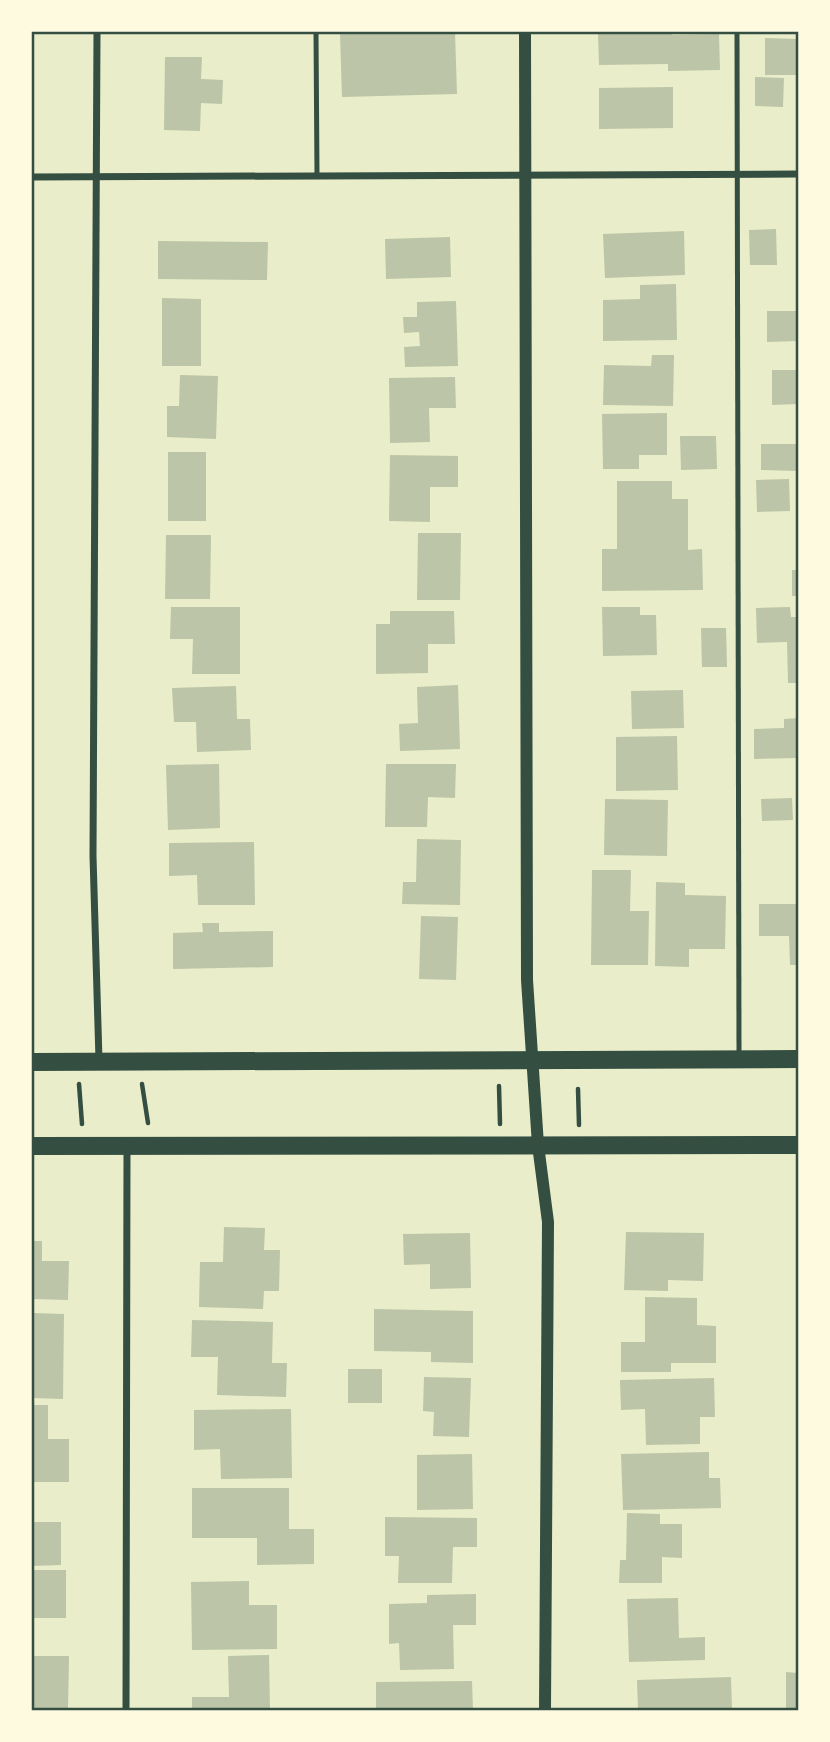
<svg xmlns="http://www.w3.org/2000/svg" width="830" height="1742" font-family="Rubik,sans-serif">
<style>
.building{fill:#bcc5a7}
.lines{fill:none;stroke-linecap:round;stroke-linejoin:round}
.path{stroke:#344e41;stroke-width:4.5}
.service{stroke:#344e41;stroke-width:5}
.minor{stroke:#344e41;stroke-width:7}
.tertiary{stroke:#344e41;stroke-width:12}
.primary{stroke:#344e41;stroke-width:18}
.neatline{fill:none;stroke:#344e41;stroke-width:2.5}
</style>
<rect width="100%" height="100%" fill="#e9edc9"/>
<g class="building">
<path d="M455 32 457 94 342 97 340 34Z"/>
<path d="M598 32H672V35L719 34 720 70 668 71V64L599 65Z"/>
<path d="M765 38 798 39V75H765Z"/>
<path d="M165 57H202L201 79 223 80 222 104 201 103 200 131 164 130Z"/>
<path d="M755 77 784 78 783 107 755 106Z"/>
<path d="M673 87V128L599 129V88Z"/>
<path d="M776 229 777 265H750L749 230Z"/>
<path d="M684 231 685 275 605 278 603 234Z"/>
<path d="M450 237 451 277 386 279 385 239Z"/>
<path d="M158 241 268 242 267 280 158 279Z"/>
<path d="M676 284 677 340 603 341V300L640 299V285Z"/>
<path d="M162 298 201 299V366H162Z"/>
<path d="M456 301 458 366 405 367 404 347 420 346 419 332 404 333 403 317H417V302Z"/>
<path d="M767 311H798V341L767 342Z"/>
<path d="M652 355H674L673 406 603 405 604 365 651 366Z"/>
<path d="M772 370H798V404L772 405Z"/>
<path d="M180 375 218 376 216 439 167 437V406H179Z"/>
<path d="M455 377 456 408H429L430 442 390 443 389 378Z"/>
<path d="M667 413V455H639V469H603L602 414Z"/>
<path d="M680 436H716L717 469 681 470Z"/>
<path d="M761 444H798L797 471 761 470Z"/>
<rect x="168" y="452" width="38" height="69"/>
<path d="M390 455 458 456V487H430V522L389 521Z"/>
<path d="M789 479 790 511 757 512 756 480Z"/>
<path d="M617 481H672V499H688V550L702 549 703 590 602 591V549H617Z"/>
<path d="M418 533H461L460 600H417Z"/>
<path d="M166 535H211L210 599H165Z"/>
<rect x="792" y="570" width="6" height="26"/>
<path d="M171 607H240V674H192L193 639H170Z"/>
<path d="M602 607H640V615H656L657 655 603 656Z"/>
<path d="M790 607 791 617H798V683H788L787 642 757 643 756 608Z"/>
<path d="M390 611H454L455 644H428V673L376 674V624H390Z"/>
<path d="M701 628H726L727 667H702Z"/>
<path d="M458 685 460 749 400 751 399 724 418 723 417 687Z"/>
<path d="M236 686 237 719H250L251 750 197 752 196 722H174L172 688Z"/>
<path d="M683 690 684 728 632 729 631 691Z"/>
<path d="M798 718V758L754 759V729L784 728V719Z"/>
<path d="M677 736 678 790 616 791V737Z"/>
<path d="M219 764 220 828 168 830 166 765Z"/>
<path d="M386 764H456L455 798 428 797 427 827H385Z"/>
<path d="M792 798 793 820 762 821 761 799Z"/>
<path d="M605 799 668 800 667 856 604 855Z"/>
<path d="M417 839 461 840 460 905 402 904 403 882H416Z"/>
<path d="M254 842 255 905H198L197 875 169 876V843Z"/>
<path d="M592 870H631L630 911H649L648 965H591Z"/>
<path d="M656 882 685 883V895L726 896 725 949H689V967L655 966Z"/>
<path d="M759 904H798V965H790L789 936H759Z"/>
<path d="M421 916 458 917 456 980 419 979Z"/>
<path d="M202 923H219V932L273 931V967L173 969V933L203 932Z"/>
<path d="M224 1227 265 1228 264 1250H280L279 1291H264L263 1309 199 1307 200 1262H223Z"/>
<path d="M626 1232 704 1233 703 1281 668 1280V1291L624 1290Z"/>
<path d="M470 1233 471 1288 430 1289V1264L404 1265 403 1234Z"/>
<path d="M32 1241H42V1261H69L68 1300 32 1299Z"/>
<path d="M645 1297 697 1298V1325L716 1326V1363H671V1372H621V1342H645Z"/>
<path d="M374 1309 473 1311V1363L431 1362V1352L374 1351Z"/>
<path d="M32 1313 64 1314 63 1399 32 1398Z"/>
<path d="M192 1320 273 1322 272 1363H287L286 1397 217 1395 218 1357H191Z"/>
<rect x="348" y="1369" width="34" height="34"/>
<path d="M424 1377 471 1378 469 1437 433 1436 434 1412 423 1411Z"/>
<path d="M714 1378 715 1417H700V1444L646 1445 645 1409 621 1410 620 1380Z"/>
<path d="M32 1405H48V1439H69V1482H32Z"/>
<path d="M291 1409 292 1478 221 1479 220 1449 194 1450V1410Z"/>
<path d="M709 1452V1478H720L721 1508 623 1510 621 1454Z"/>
<path d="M472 1454 473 1509 417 1510V1455Z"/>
<path d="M192 1488H289V1529H314V1564L257 1565V1538H192Z"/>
<path d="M32 1490H34V1522H61V1565L32 1566Z"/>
<path d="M627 1513 660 1514V1524H682V1558L662 1557V1583H619L620 1560H626Z"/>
<path d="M385 1517 477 1518V1547H453L452 1583H398L399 1556H385Z"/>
<rect x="32" y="1570" width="34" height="48"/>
<path d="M249 1581V1605H277V1649L192 1650 191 1582Z"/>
<path d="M476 1594V1625H453L454 1669 400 1670 399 1643 389 1644V1604L427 1603V1595Z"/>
<path d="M678 1598 679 1638 705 1637V1660L629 1662 627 1599Z"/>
<path d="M269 1655 270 1710H192V1697H229L228 1656Z"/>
<path d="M32 1656H69L68 1710H32Z"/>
<path d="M786 1672 798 1673V1710H786Z"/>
<path d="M731 1677 732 1710H638L637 1680Z"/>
<path d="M472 1681 473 1710H376V1682Z"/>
</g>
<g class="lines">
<g class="path">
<path d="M79 1084 82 1124"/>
<path d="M142 1084 148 1123"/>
<path d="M499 1086 500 1124"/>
<path d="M578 1089 579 1125"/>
</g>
<g class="service">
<path d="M316 32 317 176"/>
<path d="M737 32 739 1056"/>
</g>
<g class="minor">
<path d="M97 32 93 856 99 1060"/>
<path d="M32 177 798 174"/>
<path d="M126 1710 127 1148"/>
</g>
<path class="tertiary" d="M525 32 527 980 538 1145 548 1222 545 1710"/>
<g class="primary">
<path d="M32 1062 798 1059"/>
<path d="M32 1146 798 1145"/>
</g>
</g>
<rect width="830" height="1742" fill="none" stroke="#fefae0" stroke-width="66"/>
<rect x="33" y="33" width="764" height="1676" class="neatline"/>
</svg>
